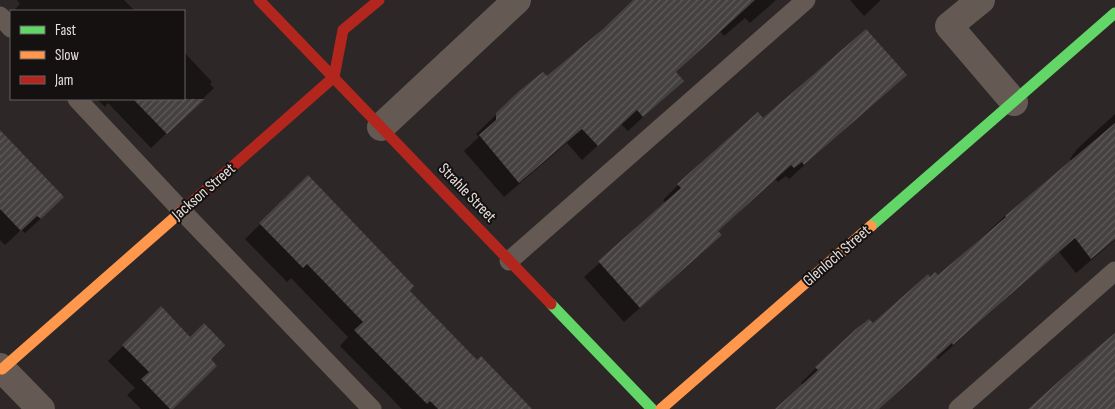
<svg xmlns="http://www.w3.org/2000/svg" width="1115" height="409" font-family="'Sofia Sans Condensed',sans-serif">
<style>
.shadow{fill:#0007}
.building{fill:url(#building-hatch)}
.lines{fill:none;stroke-linecap:round;stroke-linejoin:round}
.lane{stroke:#645953;stroke-width:19}
.street{stroke:#645953;stroke-width:28}
.fast{stroke:#63d668;stroke-width:11}
.slow{stroke:#ff974d;stroke-width:11}
.jam{stroke:#b3261e;stroke-width:11}
.labels{text-anchor:middle;dominant-baseline:central;stroke-width:4;stroke-linejoin:round;paint-order:stroke}
.street-label{font-size:16px;fill:#e5dfdd;stroke:#151110}
</style>
<defs>
<pattern id="building-hatch" width="6" height="6" patternUnits="userSpaceOnUse" patternTransform="scale(1.25)"><rect width="6" height="6" fill="#454141"/><path d="M-1 1l2-2M0 6l6-6M5 7l2-2" fill="none" stroke="#605c5c"/></pattern>
</defs>
<rect width="100%" height="100%" fill="#2d2827"/>
<g class="shadow">
<path d="M17 0H124L135 11H17L15 9 20 4Z"/>
<path d="M635 0H776L750 23 745 18 724 36 720 31 675 73 682 81 628 131 621 124 582 160 567 143 504 197 464 151 479 137 476 134 519 93 547 78 628 8Z"/>
<path d="M850 0H881L864 16Z"/>
<path d="M184 52 212 82 210 84 214 88 151 148 108 103 105 107 97 99H184Z"/>
<path d="M905 75 789 179 786 176 778 182 775 179 717 231 705 250 624 322 584 277 666 203 663 200 678 185 763 120Z"/>
<path d="M1115 114V240L1076 273 1059 252 938 359 936 357 869 409H777L803 385 801 383 816 368 857 330 873 325 929 278 938 277 1005 216 1072 161 1070 159 1077 149Z"/>
<path d="M0 132 48 212 25 233 21 230 5 245 0 240Z"/>
<path d="M308 177 408 291 477 362 530 409H402L340 346 348 337 291 278 287 282 245 239Z"/>
<path d="M161 308 209 359 171 409H141L127 395 135 388 108 361Z"/>
</g>
<g class="building">
<path d="M633 0H755L676 72 684 81 643 117 637 110 598 146 582 129 519 183 479 135 496 120V113L518 92 543 72 547 76 603 29Z"/>
<path d="M866 29 907 75 804 165 802 162 794 168 791 165 718 231 722 235 640 308 598 261 681 188 677 184 758 112 763 118Z"/>
<path d="M133 99H205L167 134Z"/>
<path d="M1115 123V239L1091 259 1075 238 953 345 952 343 879 409H775L818 370 815 367 856 329 869 319 873 323 928 274 930 277 935 272 938 275 1006 217 1005 216Z"/>
<path d="M0 130 64 197 41 219 37 216 21 231 0 209Z"/>
<path d="M308 175 414 286 410 291 477 360 481 356 532 409H438L430 401 427 404 354 330 363 322 307 264 303 268 259 223Z"/>
<path d="M161 306 190 337 204 323 225 345 211 359 217 366 173 409H170L141 379 149 372 122 345Z"/>
<path d="M1115 333V409H1028L1077 365Z"/>
</g>
<g class="lines">
<g class="lane">
<path d="M0 16 11 28"/>
<path d="M77 99 182 211 372 409"/>
<path d="M509 261 806 0"/>
<path d="M958 409 1115 271"/>
</g>
<g class="street">
<path d="M981 0 949 26 1014 102"/>
<path d="M381 127 517 0"/>
<path d="M0 367 41 409"/>
</g>
<g class="fast">
<path d="M871 226 1115 13"/>
<path d="M551 304 652 409"/>
</g>
<g class="slow">
<path d="M2 369 182 211"/>
<path d="M661 409 871 226"/>
</g>
<g class="jam">
<path d="M259 0 551 304"/>
<path d="M182 211 334 77 343 30 379 0"/>
</g>
</g>
<g class="labels">
<g class="street-label">
<text transform="translate(204 192) rotate(-41)">Jackson Street</text>
<text transform="translate(467 193) rotate(46)">Strahle Street</text>
<text transform="translate(837 256) rotate(-41)">Glenloch Street</text>
</g>
</g>
<rect x="10" y="10" width="175" height="90" fill="#151110" stroke="#686362"/>
<rect x="20" y="26" width="25" height="8" fill="#63d668" stroke="#686362"/>
<text x="55" y="35" font-size="15" fill="#e5dfdd">Fast</text>
<rect x="20" y="51" width="25" height="8" fill="#ff974d" stroke="#686362"/>
<text x="55" y="60" font-size="15" fill="#e5dfdd">Slow</text>
<rect x="20" y="76" width="25" height="8" fill="#b3261e" stroke="#686362"/>
<text x="55" y="85" font-size="15" fill="#e5dfdd">Jam</text>
</svg>
